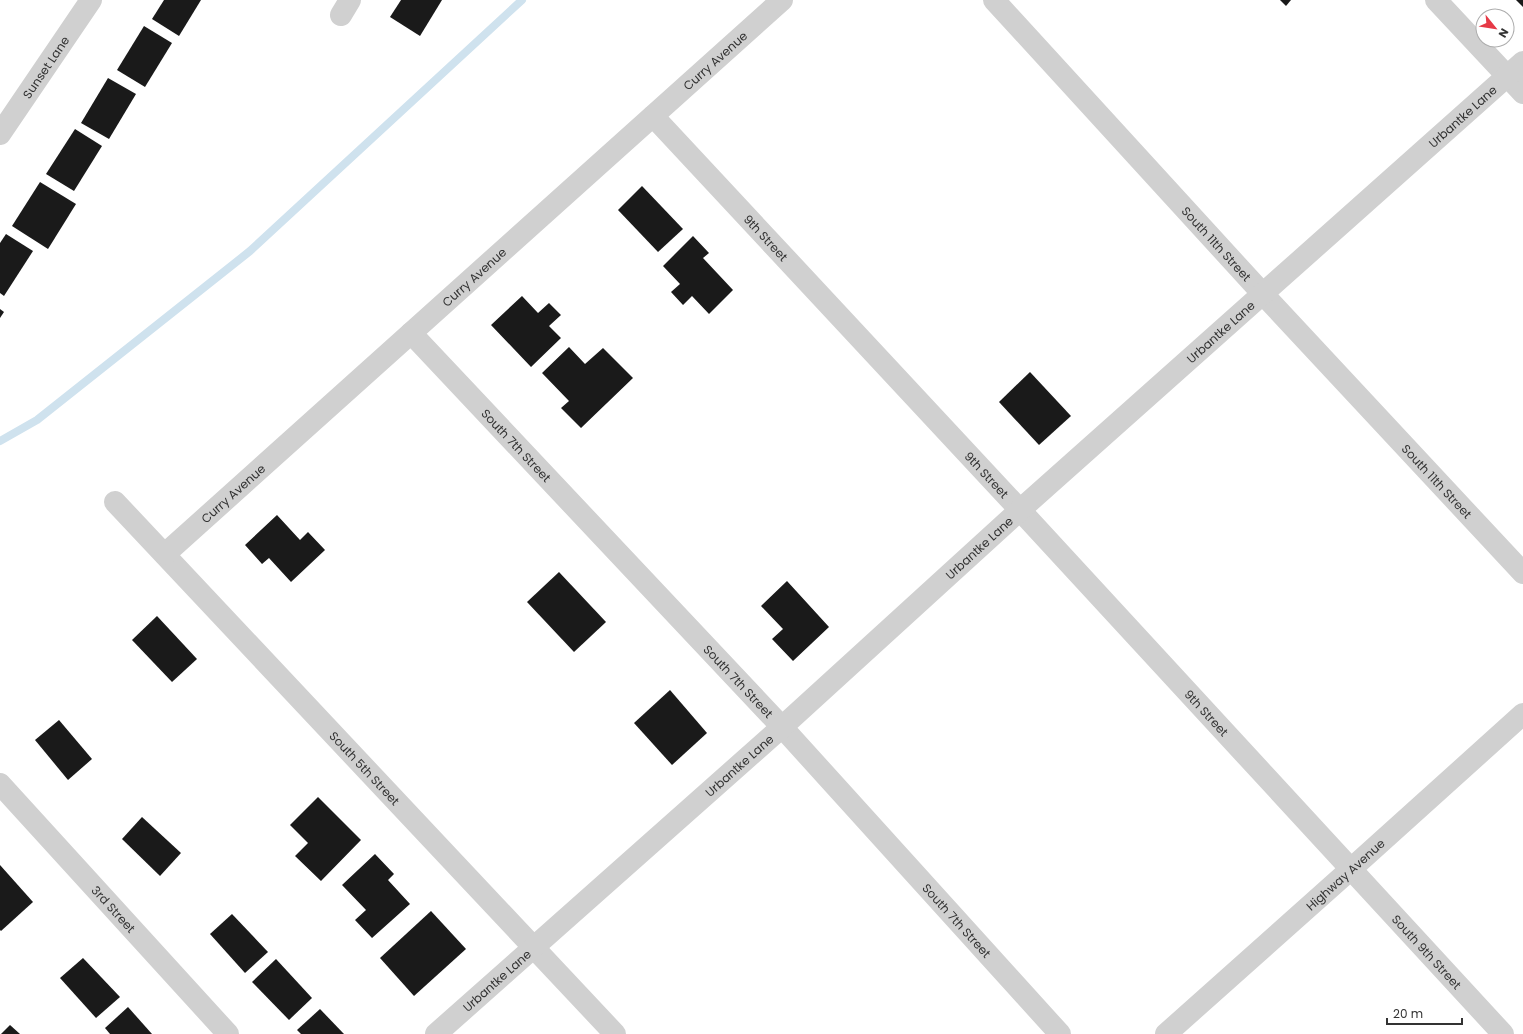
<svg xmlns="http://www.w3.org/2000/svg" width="1523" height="1034" font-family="Poppins,sans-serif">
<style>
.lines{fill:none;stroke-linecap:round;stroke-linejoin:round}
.stream{stroke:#cfe2ee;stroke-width:8}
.building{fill:#1a1a1a}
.minor{stroke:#d0d0d0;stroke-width:22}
.labels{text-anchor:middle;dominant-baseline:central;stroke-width:4;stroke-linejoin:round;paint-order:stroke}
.street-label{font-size:12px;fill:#333;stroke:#fff}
</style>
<rect width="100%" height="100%" fill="#fff"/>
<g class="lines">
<path class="stream" d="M0 441 37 420 250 251 522 0"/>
</g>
<g class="building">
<path d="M164 0H201L179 36 152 19Z"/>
<path d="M401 0H442L420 36 390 17Z"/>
<path d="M1280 0H1291L1286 6Z"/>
<path d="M1516 0H1523V7Z"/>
<path d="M144 26 172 43 145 87 117 70Z"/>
<path d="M108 78 136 94 109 139 81 123Z"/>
<path d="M75 129 102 146 74 191 46 174Z"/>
<path d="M40 182 76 204 48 249 12 226Z"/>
<path d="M642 186 683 229 658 252 618 210Z"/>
<path d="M6 234 33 251 4 296 0 293V243Z"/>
<path d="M693 236 709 253 703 258 733 290 709 314 692 296 683 305 671 292 680 284 663 266Z"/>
<path d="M522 296 538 313 549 303 561 315 549 326 561 338 531 367 491 325Z"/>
<path d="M0 309 4 312 0 318Z"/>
<path d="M569 347 585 364 603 348 633 378 581 428 561 408 569 401 542 373Z"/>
<path d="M1030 372 1071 416 1039 445 999 402Z"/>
<path d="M277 515 300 540 308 532 325 550 291 582 269 558 262 564 245 545Z"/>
<path d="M559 572 606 622 574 652 527 602Z"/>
<path d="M787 581 829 627 793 661 772 639 783 629 761 606Z"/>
<path d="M157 616 197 659 172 682 132 640Z"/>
<path d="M670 690 707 733 672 765 634 723Z"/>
<path d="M59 720 92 759 68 780 35 740Z"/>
<path d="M318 797 361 840 321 881 295 856 308 843 290 825Z"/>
<path d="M142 817 181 853 160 876 122 839Z"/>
<path d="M375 854 394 874 388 880 410 904 372 938 355 920 366 910 342 885Z"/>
<path d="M0 865 33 902 1 931 0 930Z"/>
<path d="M431 911 466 949 414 996 380 958Z"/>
<path d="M232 914 268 952 245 973 210 934Z"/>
<path d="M83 958 120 997 96 1018 60 978Z"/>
<path d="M276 959 312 998 289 1020 252 982Z"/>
<path d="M128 1007 152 1034H110L105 1028Z"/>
<path d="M320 1009 344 1034H301L297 1030Z"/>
<path d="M10 1025 20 1034H1Z"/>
</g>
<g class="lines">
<g class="minor">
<path id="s1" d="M994 0 1262 293 1523 573"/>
<path d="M1436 0 1523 93"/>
<path d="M341 15 350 0"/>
<path id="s2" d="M653 116 1020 510 1503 1034"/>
<path id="s3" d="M0 134 91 0"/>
<path id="s4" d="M411 333 782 727 1060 1034"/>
<path id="s5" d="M115 502 615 1034"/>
<path id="s6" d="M165 554 782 0"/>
<path id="s7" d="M0 784 228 1034"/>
<path id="s8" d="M436 1034 782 727 1020 510 1523 62"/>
<path id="s9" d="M1166 1034 1351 869 1523 714"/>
</g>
</g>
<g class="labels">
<g class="street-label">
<text stroke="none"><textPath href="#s6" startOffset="739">Curry Avenue</textPath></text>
<text stroke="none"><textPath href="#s3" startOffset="81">Sunset Lane</textPath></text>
<text stroke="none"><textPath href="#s8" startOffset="1377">Urbantke Lane</textPath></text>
<text stroke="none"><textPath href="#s2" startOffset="166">9th Street</textPath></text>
<text stroke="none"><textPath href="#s1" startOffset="330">South 11th Street</textPath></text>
<text stroke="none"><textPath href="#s6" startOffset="415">Curry Avenue</textPath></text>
<text stroke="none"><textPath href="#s8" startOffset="1053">Urbantke Lane</textPath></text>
<text stroke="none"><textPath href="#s4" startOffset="154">South 7th Street</textPath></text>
<text stroke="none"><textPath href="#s2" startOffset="490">9th Street</textPath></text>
<text stroke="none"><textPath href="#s1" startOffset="654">South 11th Street</textPath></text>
<text stroke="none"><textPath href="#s6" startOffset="91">Curry Avenue</textPath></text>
<text stroke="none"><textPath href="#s8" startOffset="729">Urbantke Lane</textPath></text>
<text stroke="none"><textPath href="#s4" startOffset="478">South 7th Street</textPath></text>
<text stroke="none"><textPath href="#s2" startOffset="814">9th Street</textPath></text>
<text stroke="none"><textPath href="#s8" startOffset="405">Urbantke Lane</textPath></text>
<text stroke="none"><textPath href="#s5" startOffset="365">South 5th Street</textPath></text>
<text stroke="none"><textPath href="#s9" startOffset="240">Highway Avenue</textPath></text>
<text stroke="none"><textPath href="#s7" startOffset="169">3rd Street</textPath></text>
<text stroke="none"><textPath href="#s4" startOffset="802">South 7th Street</textPath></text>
<text stroke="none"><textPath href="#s2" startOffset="1139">South 9th Street</textPath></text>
<text stroke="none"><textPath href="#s8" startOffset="81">Urbantke Lane</textPath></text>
</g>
</g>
<g transform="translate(1495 28) rotate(120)"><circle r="19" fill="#ffffff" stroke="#adadad"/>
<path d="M0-3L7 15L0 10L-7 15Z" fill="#e63946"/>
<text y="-6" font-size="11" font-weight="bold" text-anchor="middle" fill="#333333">N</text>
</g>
<path d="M1387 1018v6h75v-6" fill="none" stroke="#333333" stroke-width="2"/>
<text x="1393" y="1018" font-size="12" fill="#333333" stroke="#ffffff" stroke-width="3" paint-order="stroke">20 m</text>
</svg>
